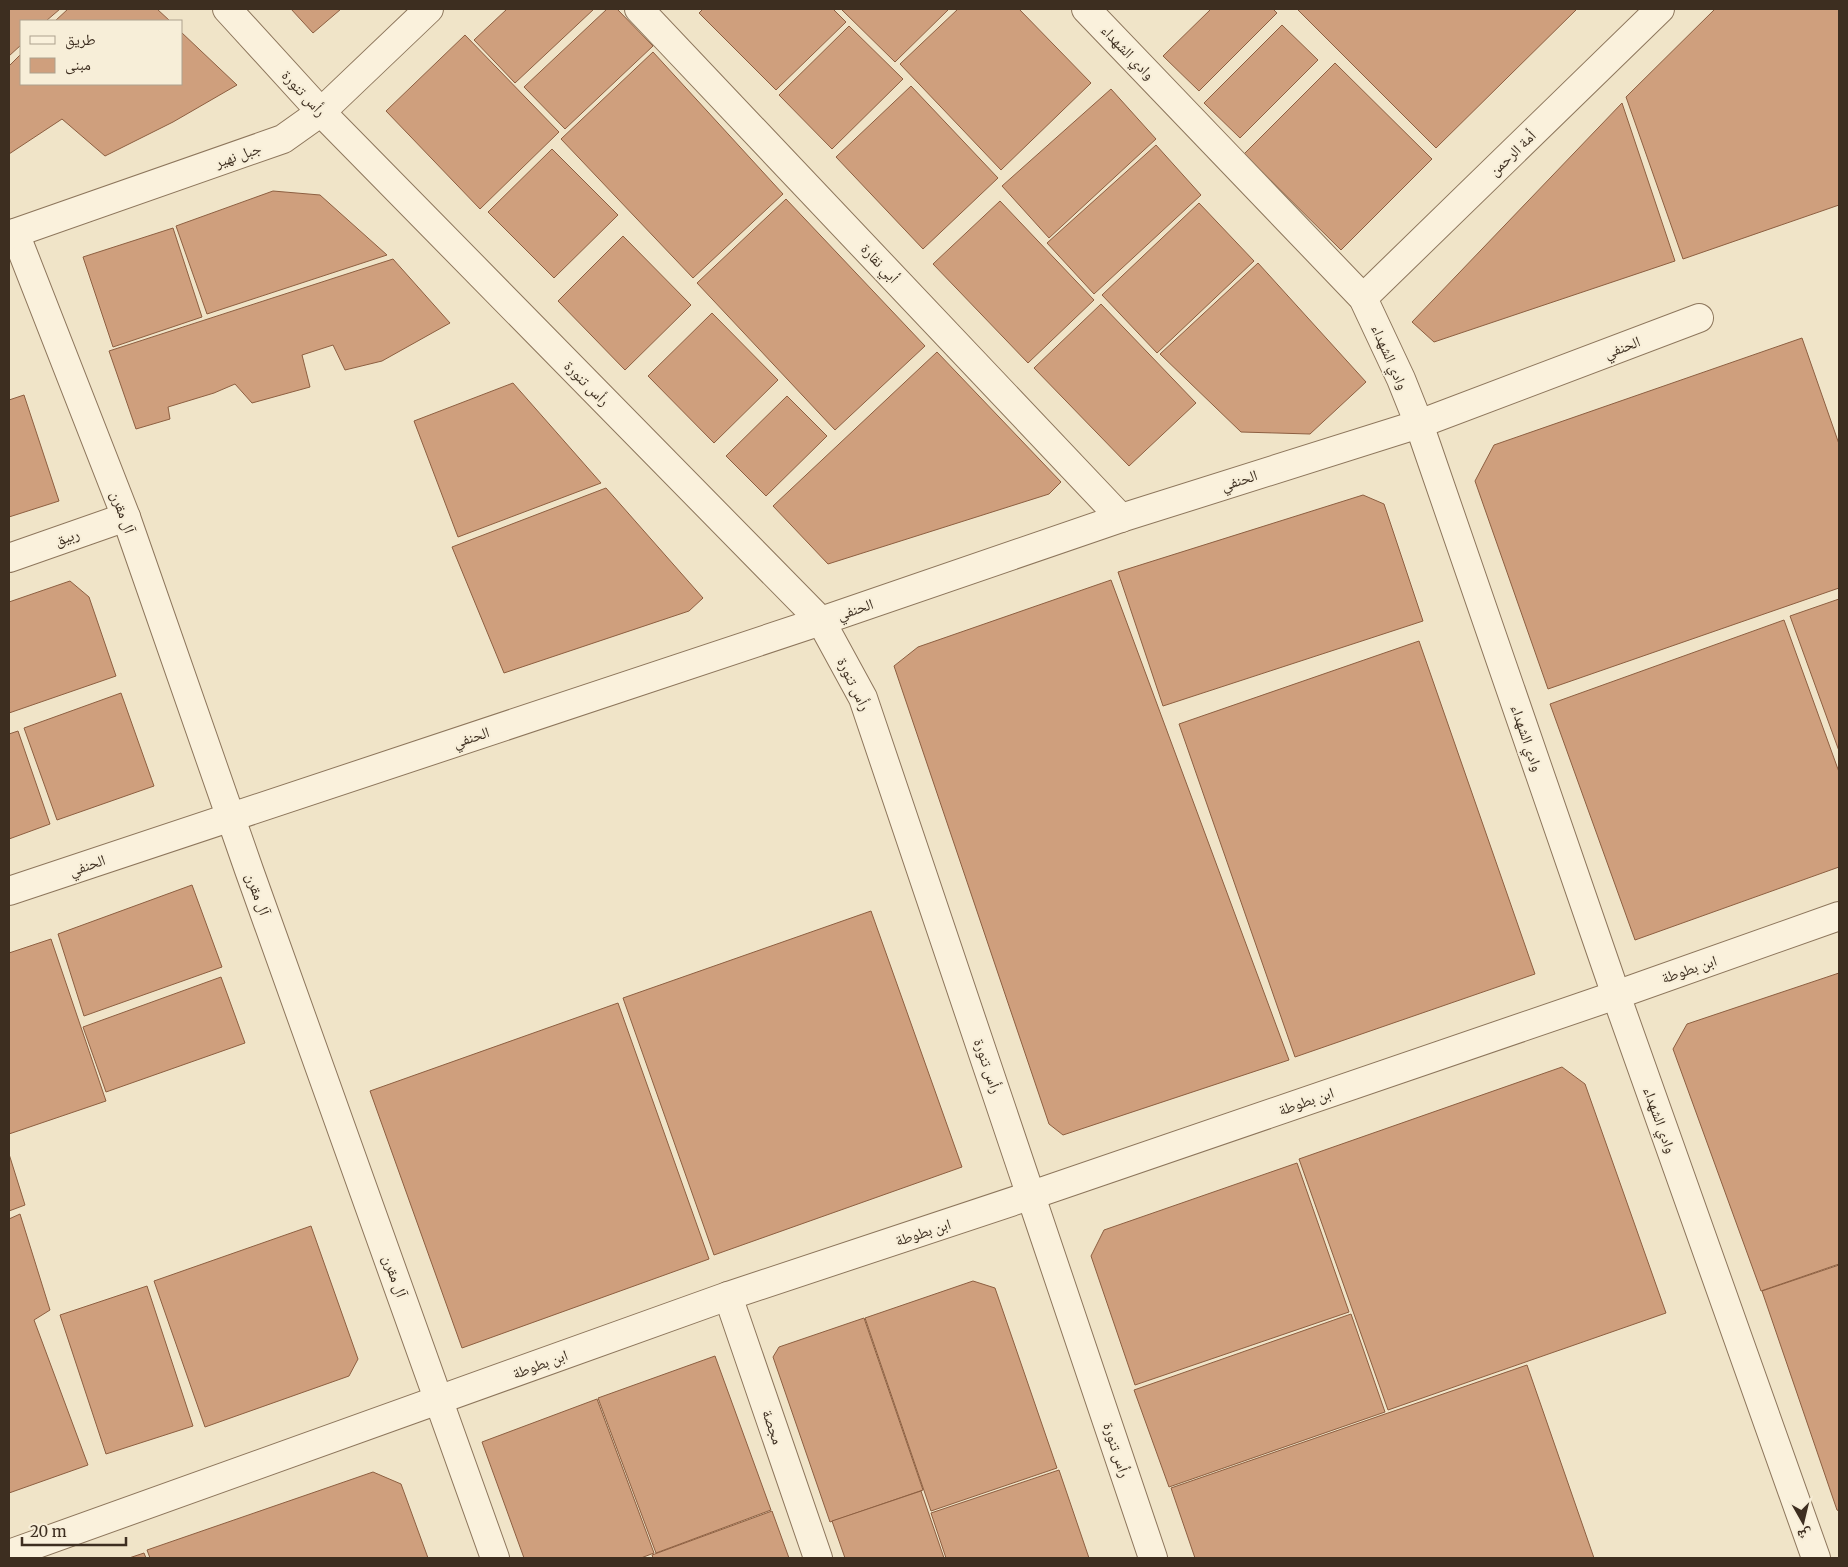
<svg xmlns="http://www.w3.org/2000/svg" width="1848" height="1567" font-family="Merriweather,'Noto Naskh Arabic',serif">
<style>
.building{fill:#cf9f7d;stroke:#8d5f41}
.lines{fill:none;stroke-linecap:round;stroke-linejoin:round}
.street-casing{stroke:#8d765c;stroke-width:30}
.street{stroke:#faf1dc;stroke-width:28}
.labels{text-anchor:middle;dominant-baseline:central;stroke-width:4;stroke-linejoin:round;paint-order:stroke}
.street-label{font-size:15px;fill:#3d2e20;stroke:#f7eed8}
</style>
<rect width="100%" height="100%" fill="#f0e4c8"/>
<g class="building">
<path d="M9 9H60L46 21H21V45L9 56Z"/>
<path d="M68 9H157L170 21H55Z"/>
<path d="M291 9H341L313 33Z"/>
<path d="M507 9H594L515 83 474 40Z"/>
<path d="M607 9H617L653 46 565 129 524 87Z"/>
<path d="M703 9H833L846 22 776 90 699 13Z"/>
<path d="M841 9H949L895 62Z"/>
<path d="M958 9H1019L1091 83 1001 170 900 64Z"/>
<path d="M1211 9H1273L1277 13 1199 91 1163 56Z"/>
<path d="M1297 9H1577L1436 148Z"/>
<path d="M1715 9H1839V205L1683 259 1626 97Z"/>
<path d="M1282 25 1318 60 1240 138 1204 103Z"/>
<path d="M849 26 903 79 832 149 779 95Z"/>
<path d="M181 32 237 85 173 122 105 156 62 119 9 154V66L21 54V84H181Z"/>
<path d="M465 35 559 132 480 209 386 111Z"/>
<path d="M653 52 783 194 693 278 561 139Z"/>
<path d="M1335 63 1432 159 1341 250 1244 154Z"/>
<path d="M911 86 998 178 923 249 836 157Z"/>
<path d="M1111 89 1156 139 1049 238 1002 186Z"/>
<path d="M1622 103 1675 261 1434 342 1412 322Z"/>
<path d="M1156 145 1201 195 1094 294 1047 243Z"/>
<path d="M552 149 618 215 554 278 488 212Z"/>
<path d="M273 191 320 195 387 255 207 314 176 226Z"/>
<path d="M786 199 925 346 835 430 697 283Z"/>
<path d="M1000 201 1094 300 1028 363 933 264Z"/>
<path d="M1199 203 1254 261 1157 353 1102 295Z"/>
<path d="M173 228 202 317 113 347 83 257Z"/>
<path d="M623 236 691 305 625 370 558 301Z"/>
<path d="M393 259 450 323 382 361 345 370 333 345 302 355 310 387 252 403 235 384 214 393 168 407 170 419 136 429 109 351Z"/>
<path d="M1258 263 1366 382 1310 434 1241 432 1160 354Z"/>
<path d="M1101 304 1196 403 1129 466 1034 368Z"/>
<path d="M712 313 778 380 714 443 648 376Z"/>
<path d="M1802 338 1839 444V588L1548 689 1475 481 1494 445Z"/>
<path d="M937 352 1061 482 1049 494 828 564 773 506Z"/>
<path d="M513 383 601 483 458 537 414 421Z"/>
<path d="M24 395 59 501 9 517V400Z"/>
<path d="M787 396 827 436 766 496 726 456Z"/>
<path d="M606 488 703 598 689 611 504 673 452 547Z"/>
<path d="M1363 495 1384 504 1423 621 1163 706 1118 572Z"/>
<path d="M1111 580 1289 1060 1063 1135 1049 1124 894 666 918 647Z"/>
<path d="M70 581 89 597 116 676 9 713V602Z"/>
<path d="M1839 599V751L1790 616Z"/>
<path d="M1784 620 1839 772V867L1635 940 1550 704Z"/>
<path d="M1419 641 1535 974 1295 1057 1179 724Z"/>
<path d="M121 693 154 786 57 820 24 728Z"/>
<path d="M18 731 50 824 9 839V734Z"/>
<path d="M192 885 222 967 84 1016 58 934Z"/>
<path d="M871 911 962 1167 714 1255 623 998Z"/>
<path d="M51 939 106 1101 9 1134V953Z"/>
<path d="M1839 973V1264L1761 1291 1673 1049 1687 1024Z"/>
<path d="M221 977 245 1043 106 1092 83 1027Z"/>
<path d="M618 1003 709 1259 462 1348 370 1091Z"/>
<path d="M1562 1067 1585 1084 1666 1313 1388 1410 1299 1159Z"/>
<path d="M9 1154 25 1205 9 1211Z"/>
<path d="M1297 1163 1349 1312 1135 1385 1091 1256 1104 1230Z"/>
<path d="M20 1214 50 1310 34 1320 88 1465 9 1493V1219Z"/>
<path d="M311 1226 358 1359 349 1376 205 1427 154 1281Z"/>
<path d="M1839 1265V1511L1837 1510 1762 1291Z"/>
<path d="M973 1281 995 1288 1057 1468 931 1511 865 1318Z"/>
<path d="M147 1286 193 1426 106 1454 60 1315Z"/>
<path d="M1351 1314 1385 1412 1169 1487 1134 1390Z"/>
<path d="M864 1318 923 1490 830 1522 773 1357 779 1347Z"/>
<path d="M715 1356 771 1510 656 1553 598 1398Z"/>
<path d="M1527 1365 1594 1558H1195L1171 1488Z"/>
<path d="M597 1399 654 1553 641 1558H524L482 1442Z"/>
<path d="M1059 1470 1089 1558H946L931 1513Z"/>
<path d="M373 1472 401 1484 428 1558H150L147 1550Z"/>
<path d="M921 1491 944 1558H845L832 1521Z"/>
<path d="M772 1511 789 1558H653L652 1555Z"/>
<path d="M144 1553 146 1558H129Z"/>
</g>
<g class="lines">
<g class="street-casing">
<g id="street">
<path d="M227 9 321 112 821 621 863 698 1153 1558"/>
<path d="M639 9 1121 518"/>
<path d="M1086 9 1363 298 1401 379 1419 424 1616 995 1816 1558"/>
<path d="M15 233 126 517 249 870 495 1558"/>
<path d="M9 235 283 139 321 112 429 9"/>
<path d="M1363 298 1660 9"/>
<path d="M9 558 126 517"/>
<path d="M9 891 821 621 1121 518 1419 424 1699 318"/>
<path d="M728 1296 818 1558"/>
<path d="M9 1554 728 1296 1032 1195 1616 995 1839 916"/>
</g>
</g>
<use href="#street" class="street"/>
</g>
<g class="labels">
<g class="street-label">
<text transform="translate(1128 52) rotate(46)">وادي الشهداء</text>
<text transform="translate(304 93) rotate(47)">رأس تنورة</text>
<text transform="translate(1512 153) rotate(-44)">أمة الرحمن</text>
<text transform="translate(238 155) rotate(-19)">جبل نهير</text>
<text transform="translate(880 263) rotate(47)">أبي نقارة</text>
<text transform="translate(1622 347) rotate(-21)">الحنفي</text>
<text transform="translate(1390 357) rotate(66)">وادي الشهداء</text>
<text transform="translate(587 383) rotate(45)">رأس تنورة</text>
<text transform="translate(1239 480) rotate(-18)">الحنفي</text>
<text transform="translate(123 512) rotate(70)">آل مقرن</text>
<text transform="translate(67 537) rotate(-19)">ربيق</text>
<text transform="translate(855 609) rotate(-19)">الحنفي</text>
<text transform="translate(854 684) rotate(64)">رأس تنورة</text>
<text transform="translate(471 737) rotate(-18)">الحنفي</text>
<text transform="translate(1527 738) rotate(71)">وادي الشهداء</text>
<text transform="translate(87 865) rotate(-19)">الحنفي</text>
<text transform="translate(258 894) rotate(70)">آل مقرن</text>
<text transform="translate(1689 969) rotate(-19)">ابن بطوطة</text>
<text transform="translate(988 1066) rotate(71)">رأس تنورة</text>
<text transform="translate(1306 1101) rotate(-19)">ابن بطوطة</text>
<text transform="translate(1660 1120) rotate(70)">وادي الشهداء</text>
<text transform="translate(923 1232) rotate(-18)">ابن بطوطة</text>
<text transform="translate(395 1276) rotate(70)">آل مقرن</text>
<text transform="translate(540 1364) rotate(-20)">ابن بطوطة</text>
<text transform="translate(773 1427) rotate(71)">مجصة</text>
<text transform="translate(1117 1450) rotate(72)">رأس تنورة</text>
</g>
</g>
<rect width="1848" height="1567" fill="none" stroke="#3d2e20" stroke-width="20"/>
<rect x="20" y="20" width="162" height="65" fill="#f7eed8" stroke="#ada18e"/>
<rect x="30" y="36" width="25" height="8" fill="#faf1dc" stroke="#ada18e"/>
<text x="65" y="45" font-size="15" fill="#3d2e20">طريق</text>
<rect x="30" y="58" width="25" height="15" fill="#cf9f7d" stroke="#ada18e"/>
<text x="65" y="70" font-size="15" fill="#3d2e20">مبنى</text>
<g transform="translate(1803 1522) rotate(172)" stroke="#f7eed8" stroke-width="4" paint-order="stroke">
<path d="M0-4L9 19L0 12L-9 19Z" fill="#3d2e20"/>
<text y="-8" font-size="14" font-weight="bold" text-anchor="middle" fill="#3d2e20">ش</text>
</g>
<path d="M22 1537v8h104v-8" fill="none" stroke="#3d2e20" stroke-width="2.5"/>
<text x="30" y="1537" font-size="15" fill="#3d2e20" stroke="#f7eed8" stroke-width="4" paint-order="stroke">20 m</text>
</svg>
